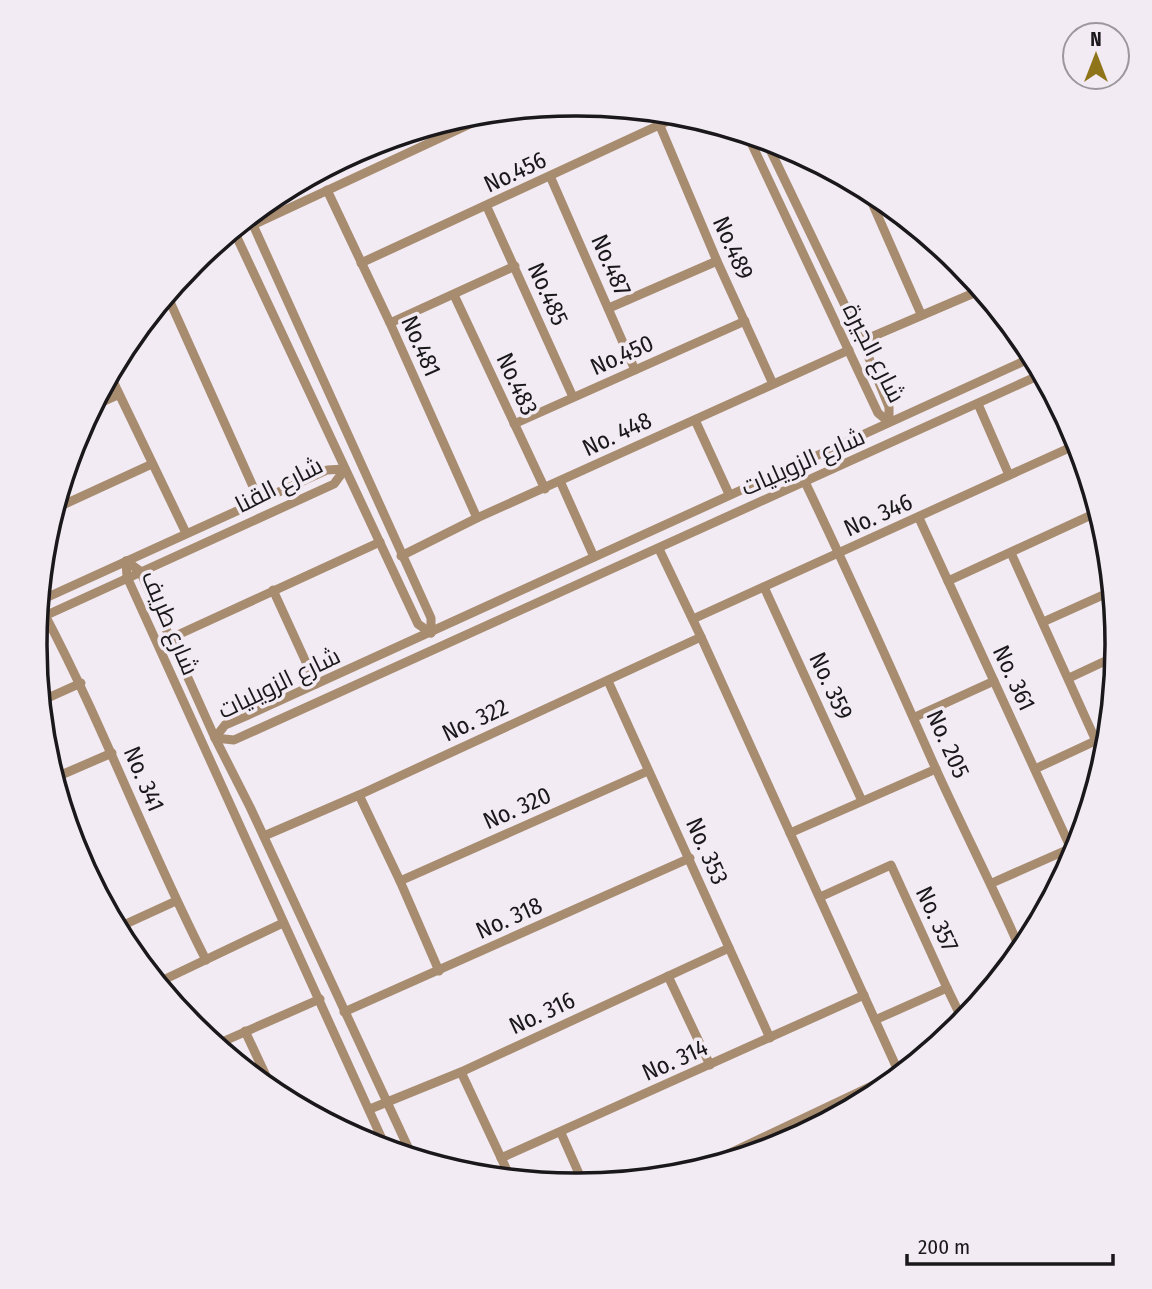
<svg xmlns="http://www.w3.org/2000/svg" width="1152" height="1289" font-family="'Fira Sans Condensed',Cairo,sans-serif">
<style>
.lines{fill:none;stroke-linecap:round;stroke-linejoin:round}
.minor{stroke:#a88c70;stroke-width:9}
.labels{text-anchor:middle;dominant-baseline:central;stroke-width:7;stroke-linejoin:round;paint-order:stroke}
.street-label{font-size:24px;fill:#1a181b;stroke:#f2ebf3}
.rim{fill:none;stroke:#1a181b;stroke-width:3.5}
</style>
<rect width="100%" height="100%" fill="#f2ebf3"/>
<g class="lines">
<g class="minor">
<path d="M660 126 717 261 773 384"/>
<path d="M747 134 878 413 889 422"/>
<path d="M765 139 862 341 889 407V422"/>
<path d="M550 176 635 370"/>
<path d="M866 189 921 314"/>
<path d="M327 190 390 323 477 518"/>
<path d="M274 196 412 132"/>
<path d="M487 207 573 397"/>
<path d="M249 216 431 618V633"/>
<path d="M237 226 253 225 498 111"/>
<path d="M233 229 418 624 431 633"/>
<path d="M361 263 683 114"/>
<path d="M167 295 259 500"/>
<path d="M454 295 545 489"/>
<path d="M609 308 717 261"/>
<path d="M390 323 515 266"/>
<path d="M862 341 981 290"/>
<path d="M110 375 186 533"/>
<path d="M978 404 1009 475"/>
<path d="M93 406 118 395"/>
<path d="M695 420 729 494"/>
<path d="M514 424 745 321"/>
<path d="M560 481 594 557"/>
<path d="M805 482C850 576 893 672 935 767 963 829 994 889 1021 951"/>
<path d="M54 509 152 464"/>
<path d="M1096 513 1104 530"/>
<path d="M919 518 1074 855"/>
<path d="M659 549 701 637 900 1075"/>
<path d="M1011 553 1096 741"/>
<path d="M401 556 477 518 849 350"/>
<path d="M126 561 140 571 215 738 250 807 413 1158"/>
<path d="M126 561 127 577 387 1150"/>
<path d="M948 581 1098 512"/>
<path d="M764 587 862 801"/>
<path d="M273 590 316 684"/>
<path d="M39 601 327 470 345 469"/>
<path d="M45 615C104 727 148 847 206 960"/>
<path d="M38 619 334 484 345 469"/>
<path d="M693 619 1078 444"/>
<path d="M1043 622 1112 591"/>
<path d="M171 638 380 542"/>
<path d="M1069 678 1116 656"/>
<path d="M608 681 770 1038"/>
<path d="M41 701 81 683"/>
<path d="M915 717 994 681"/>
<path d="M215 738 234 740 1042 374"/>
<path d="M215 738 225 725 248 715 1033 357"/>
<path d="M47 756 58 779"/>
<path d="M1035 769 1108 735"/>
<path d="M54 778 112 753"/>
<path d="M359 795 400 881 439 971"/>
<path d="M790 833 936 769"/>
<path d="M264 836 359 795 701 637"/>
<path d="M400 881 648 771"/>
<path d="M992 883 1078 845"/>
<path d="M820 897 891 865 947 988 875 1020"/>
<path d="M117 928 176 901"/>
<path d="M668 976 710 1065"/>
<path d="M157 983 283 923"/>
<path d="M947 988 963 1021"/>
<path d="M344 1012 690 858"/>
<path d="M245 1031 274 1093"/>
<path d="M215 1045 320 999"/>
<path d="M461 1072 511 1179"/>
<path d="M370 1109 461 1072 729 948"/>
<path d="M561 1133 584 1185"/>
<path d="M764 1138 769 1149"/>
<path d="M501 1158 864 995"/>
<path d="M688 1173 899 1073"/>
</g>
</g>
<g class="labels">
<g class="street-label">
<text transform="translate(515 172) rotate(-25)">No.456</text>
<text transform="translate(733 248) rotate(66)">No.489</text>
<text transform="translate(611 265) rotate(66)">No.487</text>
<text transform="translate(548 294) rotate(66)">No.485</text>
<text transform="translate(421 346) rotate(66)">No.481</text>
<text transform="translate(874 353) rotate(63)">شارع الجيرة</text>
<text transform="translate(622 355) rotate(-24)">No.450</text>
<text transform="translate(517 384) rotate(65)">No.483</text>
<text transform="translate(617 434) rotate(-25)">No. 448</text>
<text transform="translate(803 462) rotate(-24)">شارع الزويليات</text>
<text transform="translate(279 485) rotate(-27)">شارع القنا</text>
<text transform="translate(878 515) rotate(-24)">No. 346</text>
<text transform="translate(170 623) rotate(67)">شارع طريف</text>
<text transform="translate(1014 678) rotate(65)">No. 361</text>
<text transform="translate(279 683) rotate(-26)">شارع الزويليات</text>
<text transform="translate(831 686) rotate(65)">No. 359</text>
<text transform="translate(475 720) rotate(-25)">No. 322</text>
<text transform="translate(948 744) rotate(66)">No. 205</text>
<text transform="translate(144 779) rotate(67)">No. 341</text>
<text transform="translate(517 808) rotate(-24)">No. 320</text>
<text transform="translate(707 851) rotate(66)">No. 353</text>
<text transform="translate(509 918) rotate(-24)">No. 318</text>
<text transform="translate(937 919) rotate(65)">No. 357</text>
<text transform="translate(542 1013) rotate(-25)">No. 316</text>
<text transform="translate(675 1060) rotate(-24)">No. 314</text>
</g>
</g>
<path d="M0 0H1152V1289H0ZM575 116H577A528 528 0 0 1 1105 644V645A528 528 0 0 1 577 1173H575A528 528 0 0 1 47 645V644A528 528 0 0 1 575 116Z" fill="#f2ebf3" fill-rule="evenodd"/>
<path class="rim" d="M575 116H577A528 528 0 0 1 1105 644V645A528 528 0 0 1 577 1173H575A528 528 0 0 1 47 645V644A528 528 0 0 1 575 116Z"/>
<g transform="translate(1096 56)"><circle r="33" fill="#f2ebf3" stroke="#9c979d" stroke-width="2"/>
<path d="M0-5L12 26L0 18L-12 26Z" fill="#8f7419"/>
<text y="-10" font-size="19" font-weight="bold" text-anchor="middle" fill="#1a181b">N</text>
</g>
<path d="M907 1254v10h206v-10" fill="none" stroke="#1a181b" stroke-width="3.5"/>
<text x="918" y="1254" font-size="21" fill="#1a181b" stroke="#f2ebf3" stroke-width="5" paint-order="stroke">200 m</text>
</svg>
